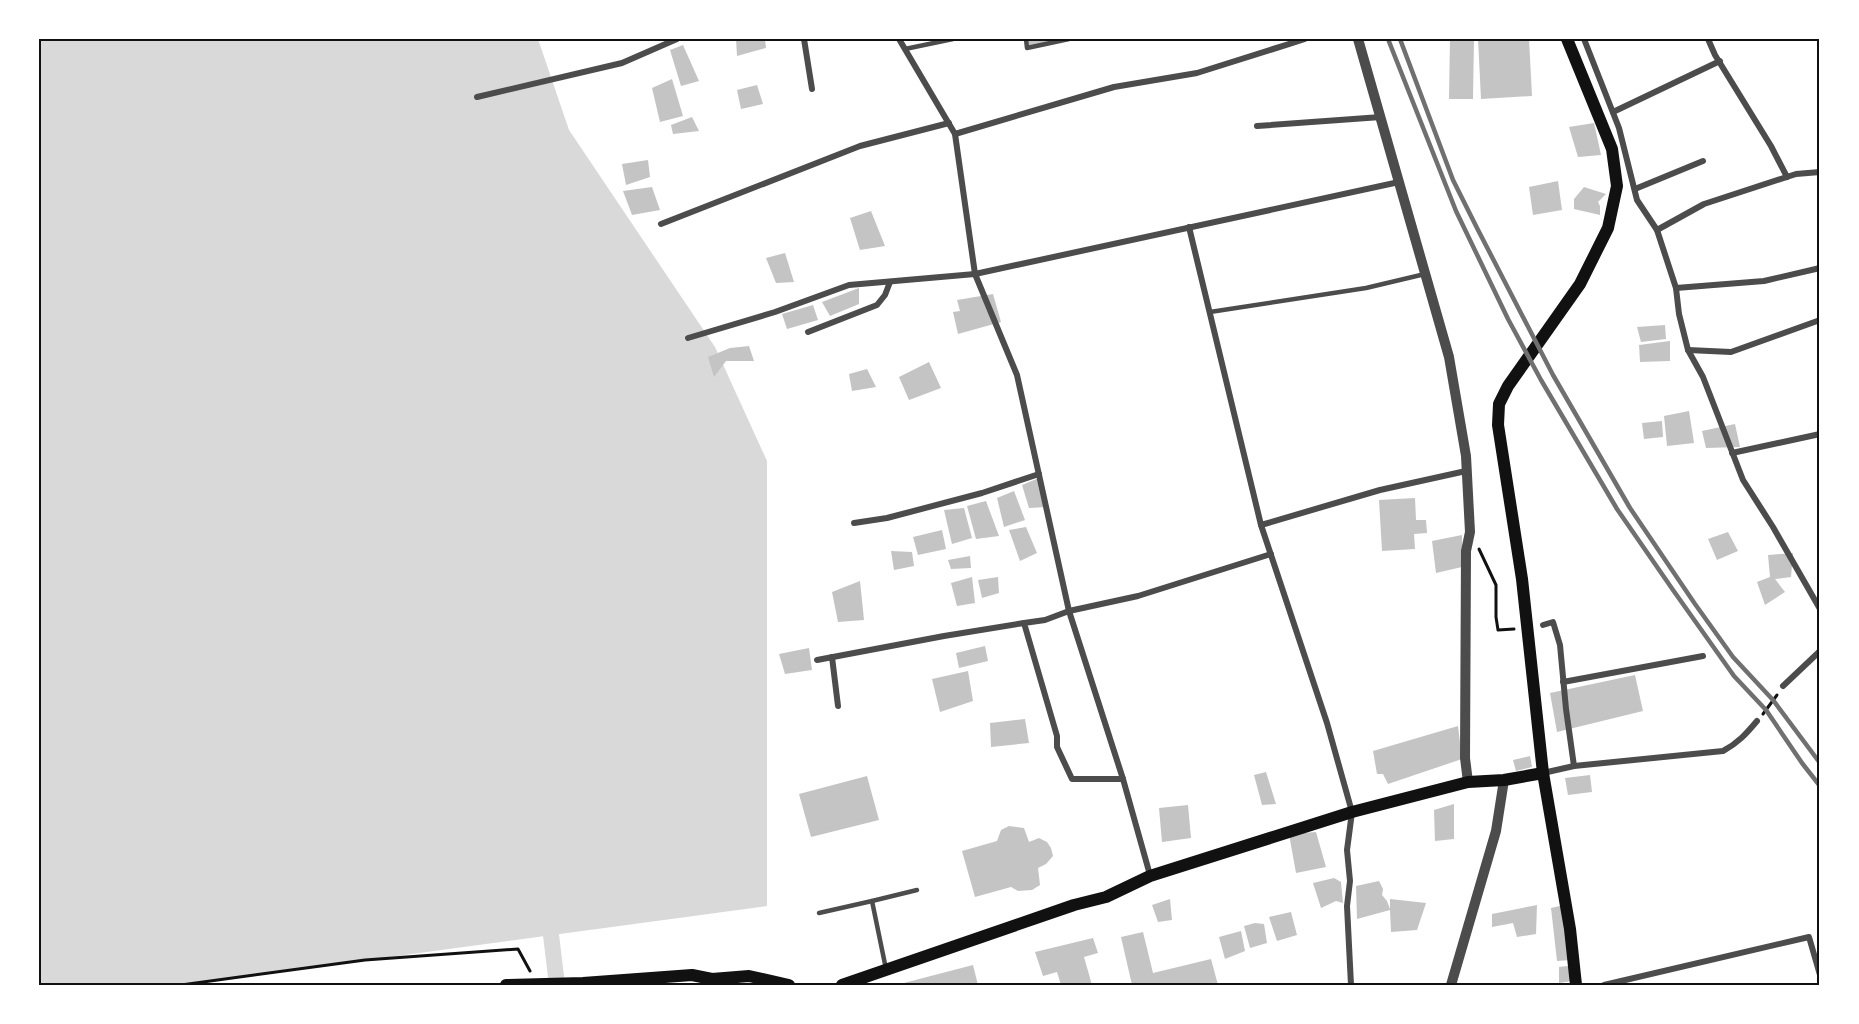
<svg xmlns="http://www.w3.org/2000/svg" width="1859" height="1024" font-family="'Exo 2',sans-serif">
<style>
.water{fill:#d9d9d9}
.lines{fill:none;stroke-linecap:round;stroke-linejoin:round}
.canal{stroke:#d9d9d9;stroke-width:16}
.building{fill:#c4c4c4}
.path{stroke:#111;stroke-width:3}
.service{stroke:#4c4c4c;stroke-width:4.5}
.minor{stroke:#4c4c4c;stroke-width:6}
.tertiary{stroke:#4c4c4c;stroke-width:10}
.secondary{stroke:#111;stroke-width:12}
.rail{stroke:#707070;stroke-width:4.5}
.neatline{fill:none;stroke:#111;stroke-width:2}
</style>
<rect width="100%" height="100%" fill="#fff"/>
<path class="water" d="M39 39H538L569 130 715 347 767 461V906L181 985H39Z"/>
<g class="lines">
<path class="canal" d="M551 935 557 985"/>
</g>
<g class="building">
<path d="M736 39H765L766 48 737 56Z"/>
<path d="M1026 39H1064L1027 48Z"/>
<path d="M1450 39H1474L1473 99H1449Z"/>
<path d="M1478 39H1529L1532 96 1481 99Z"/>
<path d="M683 45 699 81 681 86 670 50Z"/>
<path d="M672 79 683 116 660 122 652 88Z"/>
<path d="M757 85 763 104 741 109 737 90Z"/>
<path d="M692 117 699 131 673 134 671 125Z"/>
<path d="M1594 123 1601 155 1578 157 1569 127Z"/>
<path d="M648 160 650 177 626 185 622 164Z"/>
<path d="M1558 181 1562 210 1533 215 1529 187Z"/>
<path d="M652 187 660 210 632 215 623 191Z"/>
<path d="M1584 187 1606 194 1598 202 1600 206V215L1574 209V199Z"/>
<path d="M871 211 885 246 860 250 850 218Z"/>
<path d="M785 253 794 282 776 283 766 258Z"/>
<path d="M859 288V304L830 316 822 302Z"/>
<path d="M993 294 1001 322 958 334 953 312 960 311 957 300Z"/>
<path d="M813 305 818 320 787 329 782 314Z"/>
<path d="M1665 325 1666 339 1641 342 1637 327Z"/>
<path d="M1670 341V361L1640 362 1639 345Z"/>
<path d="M749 346 754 361H726L714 377 708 357 730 348Z"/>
<path d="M929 362 941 388 909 400 899 377Z"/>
<path d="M867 369 876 387 852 391 849 374Z"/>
<path d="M1689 411 1694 443 1667 446 1664 416Z"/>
<path d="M1662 421 1663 437 1644 439 1642 423Z"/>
<path d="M1735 424 1740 447 1706 448 1702 431Z"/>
<path d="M1039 478 1047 507 1029 508 1022 485Z"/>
<path d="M1014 491 1025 520 1004 527 997 498Z"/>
<path d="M1415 498 1416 520H1426L1427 533 1414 534 1415 549 1382 551 1379 500Z"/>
<path d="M986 501 999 536 976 539 967 506Z"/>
<path d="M964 508 972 538 952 544 944 510Z"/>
<path d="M1026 527 1037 553 1020 561 1009 530Z"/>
<path d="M942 530 946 549 918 555 913 537Z"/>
<path d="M1728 532 1738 551 1717 560 1708 539Z"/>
<path d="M1462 535V567L1436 573 1432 541Z"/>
<path d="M891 551 912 552 914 566 894 570Z"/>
<path d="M1793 553 1791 577 1775 579 1785 592 1765 605 1757 582 1770 577 1768 555Z"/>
<path d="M970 556 971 568 951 569 948 560Z"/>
<path d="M972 577 975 603 957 606 951 583Z"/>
<path d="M998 577 999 593 982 598 978 580Z"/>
<path d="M860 581 864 620 838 622 832 592Z"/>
<path d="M985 646 988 661 959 668 956 653Z"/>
<path d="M809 648 812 670 785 674 779 654Z"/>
<path d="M968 671 973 701 940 712 932 679Z"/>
<path d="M1635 675 1643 711 1557 732 1550 693Z"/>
<path d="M1025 719 1029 743 991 747 990 723Z"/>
<path d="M1458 726 1462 759 1388 784 1383 774H1377L1373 751Z"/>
<path d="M1530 756 1532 767 1516 771 1513 760Z"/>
<path d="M1266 772 1276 804 1262 805 1254 775Z"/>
<path d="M1590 775 1592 792 1568 795 1565 778Z"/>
<path d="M867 776 879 820 811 837 799 794Z"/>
<path d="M1454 804V839L1435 841 1434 810Z"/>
<path d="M1188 805 1191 838 1162 842 1159 808Z"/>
<path d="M1009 826 1024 828 1029 842 1039 838 1047 842 1051 848 1053 856 1046 864 1038 868 1040 885 1032 890 1018 891 1011 887 975 897 962 851 997 841 1001 830Z"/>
<path d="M1316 832 1326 867 1296 873 1289 834Z"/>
<path d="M1334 878 1341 882 1343 903 1336 901 1321 908 1313 883Z"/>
<path d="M1379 881 1383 889 1382 895 1387 901 1390 909V899L1426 903 1417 930 1391 932 1390 910 1357 919 1356 886Z"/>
<path d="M1170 899 1172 920 1158 922 1152 905Z"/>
<path d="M1537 905 1536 934 1517 937 1513 923 1492 927V914Z"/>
<path d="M1564 905 1571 960 1557 961 1551 908Z"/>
<path d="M1291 912 1297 935 1277 941 1269 917Z"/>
<path d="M1255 923 1264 924 1267 943 1250 948 1244 926Z"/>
<path d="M1241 931 1245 951 1225 959 1219 937Z"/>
<path d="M1143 932 1153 973 1211 959 1218 985H1132L1121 937Z"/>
<path d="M1093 938 1098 953 1084 957 1092 985H1061L1057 972 1043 976 1035 952Z"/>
<path d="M973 965 978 985H900V984Z"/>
<path d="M1576 965 1578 980 1559 983V967Z"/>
</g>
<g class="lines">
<g class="path">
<path d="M1479 549 1496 585V617L1498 630 1514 629"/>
<path d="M1763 714 1777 695"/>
<path d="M181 985 365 960 518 949 530 971"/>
</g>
<g class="service">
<path d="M1026 39 1027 48 1069 39"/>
<path d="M905 49 953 39"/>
<path d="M1210 312 1366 288 1425 274"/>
<path d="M819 913 872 901"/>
<path d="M886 969 872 901 917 890"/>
</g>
<g class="minor">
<path d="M804 39 812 89"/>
<path d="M899 39 955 134 975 274 1017 375 1069 611 1123 779 1150 875"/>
<path d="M1584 39 1619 128 1637 200 1657 230 1676 288 1679 314 1688 350 1703 377 1743 480 1773 527 1820 609"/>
<path d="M1708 39 1715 55 1771 146 1787 177"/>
<path d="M477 97 622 63 677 39"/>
<path d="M1613 112 1720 61"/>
<path d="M1257 126 1381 117"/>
<path d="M955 134 1114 87 1197 73 1305 39"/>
<path d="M1635 189 1703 161"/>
<path d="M661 224 860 146 949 123"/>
<path d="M1189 227 1261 525 1327 723 1352 812 1347 850 1350 881 1347 906 1351 985"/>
<path d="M1657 230 1704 204 1796 174 1820 172"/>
<path d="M1676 288 1764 281 1820 268"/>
<path d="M808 332 877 305 885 295 890 282"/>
<path d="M688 338 775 312 849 285 975 274 1399 182"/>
<path d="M1688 350 1731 352 1820 320"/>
<path d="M1732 453 1820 434"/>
<path d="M854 523 887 518 982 493 1039 474"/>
<path d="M1261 525 1380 490 1466 471"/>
<path d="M1543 625 1553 622 1560 645 1566 709 1574 766"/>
<path d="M832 657 838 706"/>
<path d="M817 660 944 636 1024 623"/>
<path d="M1563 682 1703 656"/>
<path d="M1783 686 1820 651"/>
<path d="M1543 773 1574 766 1723 751C1738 743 1746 734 1757 721"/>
<path d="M1123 779H1072L1057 747V736L1024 623 1045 620 1069 611 1138 596 1271 554"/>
<path d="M1604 985 1809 937 1820 975"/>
</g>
<g class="tertiary">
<path d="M1358 39 1449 357 1466 456 1470 532 1466 551 1465 758 1468 782"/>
<path d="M1451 985 1496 831 1504 780"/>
</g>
<g class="secondary">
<path d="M1567 39 1612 149 1617 186 1608 228 1580 284 1508 386 1499 404 1498 425 1522 579 1543 773 1570 929 1576 985"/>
<path d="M506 985 583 983 692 975 712 979 749 976 789 985"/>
<path d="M842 985 1074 905 1106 897 1150 876 1352 812 1468 782 1504 780 1543 773"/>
</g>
<g class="rail">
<path d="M1388 39 1456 211 1508 319 1541 380 1617 509 1673 590 1734 676 1766 710 1802 763 1820 786"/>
<path d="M1400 39 1453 180 1477 228 1553 375 1630 508 1695 604 1733 657 1773 700 1820 763"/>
</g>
</g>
<rect width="1859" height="1024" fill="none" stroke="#ffffff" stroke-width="81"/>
<rect x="40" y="40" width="1778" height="944" class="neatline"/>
</svg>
